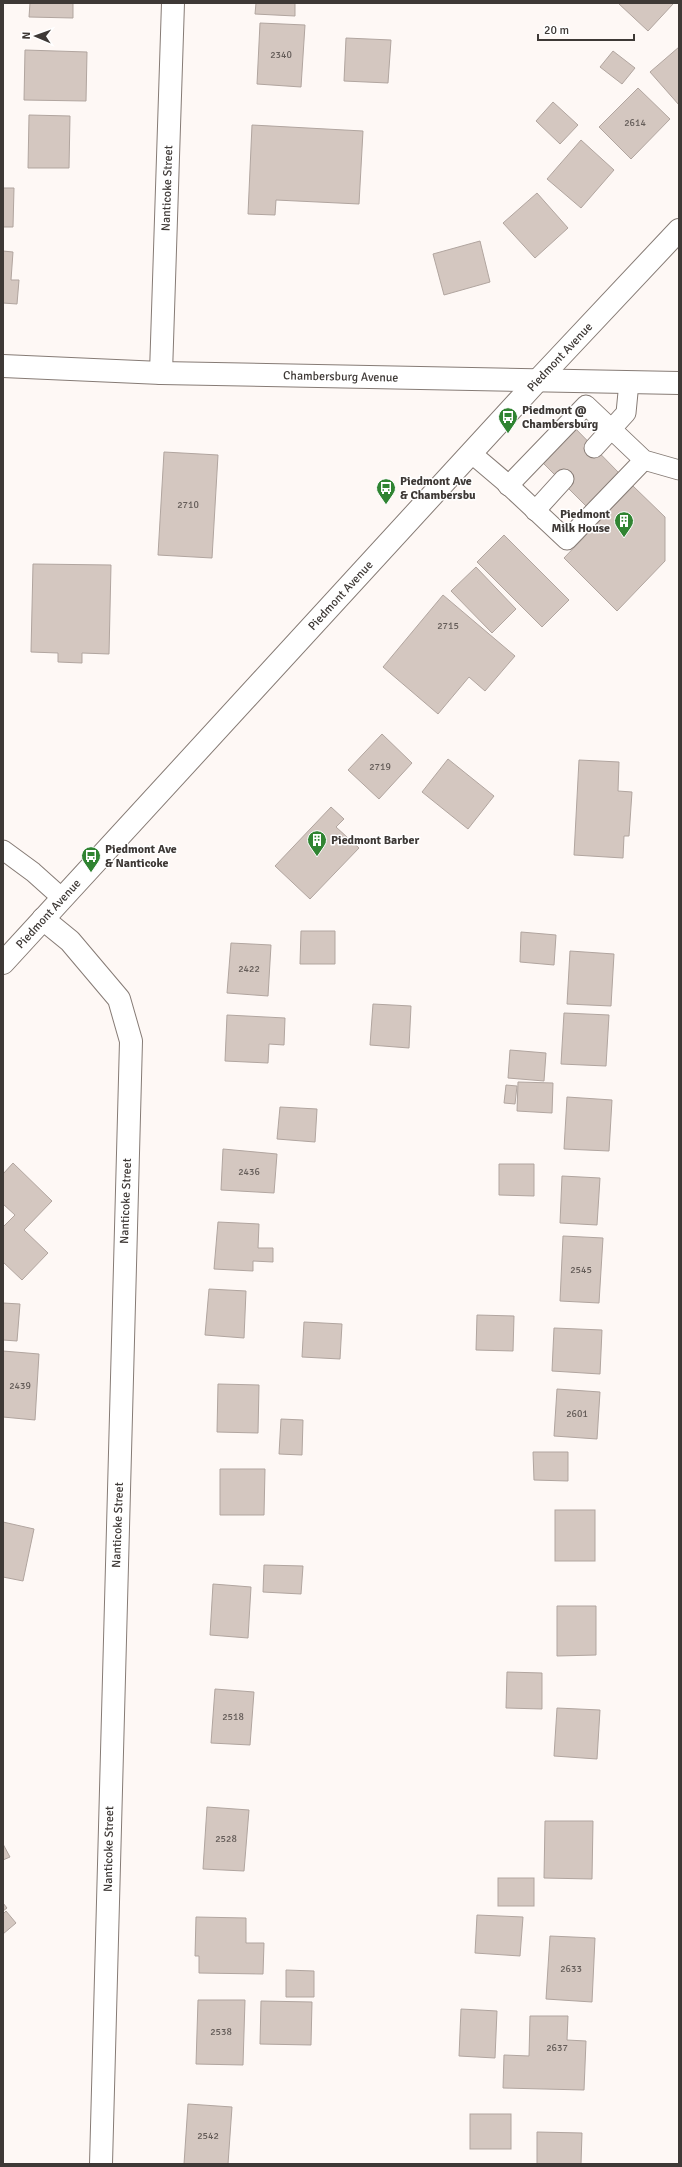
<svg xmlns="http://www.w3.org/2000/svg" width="682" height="2167" font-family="Signika,sans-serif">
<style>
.building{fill:#d4c7c0;stroke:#b1a59f}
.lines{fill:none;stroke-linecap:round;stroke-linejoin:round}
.service-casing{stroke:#867b75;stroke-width:21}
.minor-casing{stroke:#867b75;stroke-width:24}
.tertiary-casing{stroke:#867b75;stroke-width:24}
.secondary-casing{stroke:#867b75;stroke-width:24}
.service{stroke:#fff;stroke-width:19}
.minor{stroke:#fff;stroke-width:22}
.tertiary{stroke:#fff;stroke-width:22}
.secondary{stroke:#fff;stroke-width:22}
.labels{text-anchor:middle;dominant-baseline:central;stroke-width:3;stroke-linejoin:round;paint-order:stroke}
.number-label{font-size:10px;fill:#645c58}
.street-label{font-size:12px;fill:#3e3936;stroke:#fff}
.poi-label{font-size:12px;font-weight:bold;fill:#3e3936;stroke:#fff;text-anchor:start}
</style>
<rect width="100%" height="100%" fill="#fef8f5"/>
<g class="building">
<path d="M30 3H73V18L29 17Z"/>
<path d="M256 3H295V16L255 14Z"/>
<path d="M618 3H671L673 4 648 31Z"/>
<path d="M260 23 305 25 301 87 257 84Z"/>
<path d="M346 38 391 40 388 83 344 81Z"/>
<path d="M679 47V105L650 72Z"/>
<path d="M25 50 87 52 86 101 24 100Z"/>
<path d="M613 51 635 68 622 84 600 67Z"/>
<path d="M638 88 670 119 631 159 599 127Z"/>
<path d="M553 102 578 125 560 144 536 121Z"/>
<path d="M29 115 70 116 69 168H28Z"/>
<path d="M252 125 363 131 359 204 276 200 275 215 248 214Z"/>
<path d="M581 140 614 170 581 208 547 179Z"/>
<path d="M3 188H14L13 227H3Z"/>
<path d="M537 193 568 228 535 258 503 223Z"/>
<path d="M480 241 490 282 444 295 433 254Z"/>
<path d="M3 251 13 252 11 280H19L17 304 3 303Z"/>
<path d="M570 423 619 473 586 506 537 457Z"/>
<path d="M164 452 218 455 212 558 158 555Z"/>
<path d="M633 486 665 517V561L617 611 564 558Z"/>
<path d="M504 535 569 600 542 627 477 562Z"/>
<path d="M33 564 111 565 109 654 82 653V663L58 662V653L31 652Z"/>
<path d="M476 567 516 609 492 633 451 591Z"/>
<path d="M443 595 515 656 485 691 469 677 438 714 383 667Z"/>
<path d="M382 734 412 763 379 799 348 770Z"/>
<path d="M448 759 494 796 468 829 422 792Z"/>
<path d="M579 760 619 762 618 791 632 792 629 836H624L623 858 574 855Z"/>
<path d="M331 807 344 819 336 827 359 848 310 899 275 866Z"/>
<path d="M301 931H335V964H300Z"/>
<path d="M521 932 556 935 554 965 520 962Z"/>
<path d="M231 943 271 945 268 996 227 993Z"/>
<path d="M570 951 614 954 611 1006 567 1004Z"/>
<path d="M373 1004 411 1006 409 1048 370 1045Z"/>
<path d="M564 1013 609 1015 606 1066 561 1064Z"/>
<path d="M227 1015 285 1018 284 1045 269 1044 268 1063 225 1061Z"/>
<path d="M510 1050 546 1053 544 1081 508 1078Z"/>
<path d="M518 1082 553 1083 552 1113 517 1111Z"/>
<path d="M506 1085 517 1086 515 1104 504 1103Z"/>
<path d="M567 1097 612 1100 609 1151 564 1149Z"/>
<path d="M280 1107 317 1109 315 1142 277 1139Z"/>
<path d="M223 1149 277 1154 274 1193 221 1190Z"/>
<path d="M13 1163 52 1201 24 1230 48 1253 22 1280 3 1262V1227L15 1215 3 1204V1174Z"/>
<path d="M499 1164H534V1196L499 1195Z"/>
<path d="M562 1176 600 1178 597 1225 560 1223Z"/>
<path d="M218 1222 259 1224 258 1248H273V1262L253 1261V1271L214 1269Z"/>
<path d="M563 1236 603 1238 599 1303 560 1301Z"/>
<path d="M209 1289 246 1291 244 1338 205 1335Z"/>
<path d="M3 1303 20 1304 17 1341 3 1340Z"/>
<path d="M477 1315 514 1316 513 1351 476 1350Z"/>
<path d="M304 1322 342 1324 340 1359 302 1357Z"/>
<path d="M554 1328 602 1330 600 1374 552 1371Z"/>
<path d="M3 1351 39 1354 35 1420 3 1417Z"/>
<path d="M218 1384 259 1385 258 1433 217 1432Z"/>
<path d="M557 1389 600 1392 597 1439 554 1436Z"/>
<path d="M281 1419 303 1420 302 1455 279 1454Z"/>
<path d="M533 1452H568V1481L534 1480Z"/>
<path d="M220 1469H265L264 1515H220Z"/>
<rect x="555" y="1510" width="40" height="51"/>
<path d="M3 1522 34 1529 23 1581 3 1577Z"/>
<path d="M264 1565 303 1566 301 1594 263 1592Z"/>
<path d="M213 1584 251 1587 248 1638 210 1635Z"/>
<path d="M557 1606H596V1655L557 1656Z"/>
<path d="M507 1672 542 1673V1709L506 1708Z"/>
<path d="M215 1689 254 1692 250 1745 211 1743Z"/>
<path d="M557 1708 600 1710 597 1759 554 1756Z"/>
<path d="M207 1807 249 1810 244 1871 203 1869Z"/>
<path d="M545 1821H593L592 1879 544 1878Z"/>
<path d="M3 1844 10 1857 3 1860Z"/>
<rect x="498" y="1878" width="36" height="28"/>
<path d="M3 1903 7 1908 3 1911Z"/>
<path d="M6 1911 16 1923 3 1934V1914Z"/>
<path d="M477 1915 523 1917 520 1956 475 1953Z"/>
<path d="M196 1917 246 1918V1943H264L263 1974 199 1973V1956H195Z"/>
<path d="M550 1936 595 1938 592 2002 546 1999Z"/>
<path d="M286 1970 314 1971V1997H286Z"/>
<path d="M198 2000H245L243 2065 196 2064Z"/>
<path d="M261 2001 312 2002 311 2045 260 2044Z"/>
<path d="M461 2009 497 2011 495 2058 459 2056Z"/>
<path d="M530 2016H568L567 2040 586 2041 584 2090 503 2088 504 2055 529 2056Z"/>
<path d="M188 2104 232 2107 228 2164H184Z"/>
<rect x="470" y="2114" width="41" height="35"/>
<path d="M537 2132 582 2133 581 2164H537Z"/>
</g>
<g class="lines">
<g class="service-casing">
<g id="service">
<path d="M594 448 626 413 629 382"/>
<path d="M471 453 504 481 567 540 644 460"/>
<path d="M508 486 586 405 644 460 679 470"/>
<path d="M535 511 564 479"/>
<path d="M3 850 33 872 62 898"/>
</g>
</g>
<g class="minor-casing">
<g id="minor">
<path id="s1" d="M161 373 173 3"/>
<path d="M43 919 70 941 119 999 131 1041 101 2164"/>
</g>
</g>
<g class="tertiary-casing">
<g id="tertiary">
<path id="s2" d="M3 366 161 373 679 383"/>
</g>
</g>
<g class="secondary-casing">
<g id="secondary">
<path id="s3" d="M3 963 538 380 679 230"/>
</g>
</g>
<use href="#service" class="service"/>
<use href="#minor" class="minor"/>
<use href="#tertiary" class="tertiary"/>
<use href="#secondary" class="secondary"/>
</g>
<defs>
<g id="bus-pin" transform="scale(1)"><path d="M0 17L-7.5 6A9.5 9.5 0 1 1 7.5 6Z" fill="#308432" stroke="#fff"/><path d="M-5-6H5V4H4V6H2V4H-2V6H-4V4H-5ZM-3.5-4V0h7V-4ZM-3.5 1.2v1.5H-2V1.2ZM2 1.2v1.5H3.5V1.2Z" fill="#fff"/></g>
<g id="building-pin" transform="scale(1)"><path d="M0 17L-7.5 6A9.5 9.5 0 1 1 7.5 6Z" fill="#308432" stroke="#fff"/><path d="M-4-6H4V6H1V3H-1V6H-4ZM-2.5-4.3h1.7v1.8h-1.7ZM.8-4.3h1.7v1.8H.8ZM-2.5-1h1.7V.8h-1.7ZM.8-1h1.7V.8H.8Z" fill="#fff"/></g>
</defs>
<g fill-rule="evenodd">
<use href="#bus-pin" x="508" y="417"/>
<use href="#bus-pin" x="386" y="488"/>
<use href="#building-pin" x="624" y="521"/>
<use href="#building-pin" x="317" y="840"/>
<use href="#bus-pin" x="91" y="856"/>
</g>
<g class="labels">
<g class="number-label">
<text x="281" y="55">2340</text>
<text x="635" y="123">2614</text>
<text x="188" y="505">2710</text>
<text x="448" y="626">2715</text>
<text x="380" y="767">2719</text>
<text x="249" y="969">2422</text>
<text x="249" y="1172">2436</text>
<text x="581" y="1270">2545</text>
<text x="20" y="1386">2439</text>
<text x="577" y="1414">2601</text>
<text x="233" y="1717">2518</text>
<text x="226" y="1839">2528</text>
<text x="571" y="1969">2633</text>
<text x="221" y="2032">2538</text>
<text x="557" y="2048">2637</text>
<text x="208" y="2136">2542</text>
</g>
<g class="street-label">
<text stroke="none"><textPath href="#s1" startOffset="185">Nanticoke Street</textPath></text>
<text stroke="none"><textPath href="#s3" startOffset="823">Piedmont Avenue</textPath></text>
<text stroke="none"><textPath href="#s2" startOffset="338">Chambersburg Avenue</textPath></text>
<text stroke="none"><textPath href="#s3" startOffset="499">Piedmont Avenue</textPath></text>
<text stroke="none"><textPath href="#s3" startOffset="67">Piedmont Avenue</textPath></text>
<text transform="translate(126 1201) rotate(-88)">Nanticoke Street</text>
<text transform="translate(118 1525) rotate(-88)">Nanticoke Street</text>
<text transform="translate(109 1849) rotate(-89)">Nanticoke Street</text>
</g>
<g class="poi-label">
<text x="522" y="410">Piedmont @<tspan x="522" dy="14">Chambersburg</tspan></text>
<text x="400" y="481">Piedmont Ave<tspan x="400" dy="14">&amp; Chambersbu</tspan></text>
<text x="610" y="514" text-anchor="end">Piedmont<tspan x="610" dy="14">Milk House</tspan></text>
<text x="331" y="840">Piedmont Barber</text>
<text x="105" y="849">Piedmont Ave<tspan x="105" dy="14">&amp; Nanticoke</tspan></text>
</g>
</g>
<rect width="682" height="2167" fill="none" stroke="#3e3936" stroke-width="8"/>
<g transform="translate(36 36) rotate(272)" stroke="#ffffff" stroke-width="3" paint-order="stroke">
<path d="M0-3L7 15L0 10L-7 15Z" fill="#3e3936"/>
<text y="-6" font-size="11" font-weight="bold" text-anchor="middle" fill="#3e3936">N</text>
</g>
<path d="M538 34v6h96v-6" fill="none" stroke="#3e3936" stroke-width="2"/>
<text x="544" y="34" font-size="12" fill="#3e3936" stroke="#ffffff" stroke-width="3" paint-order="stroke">20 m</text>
</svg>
